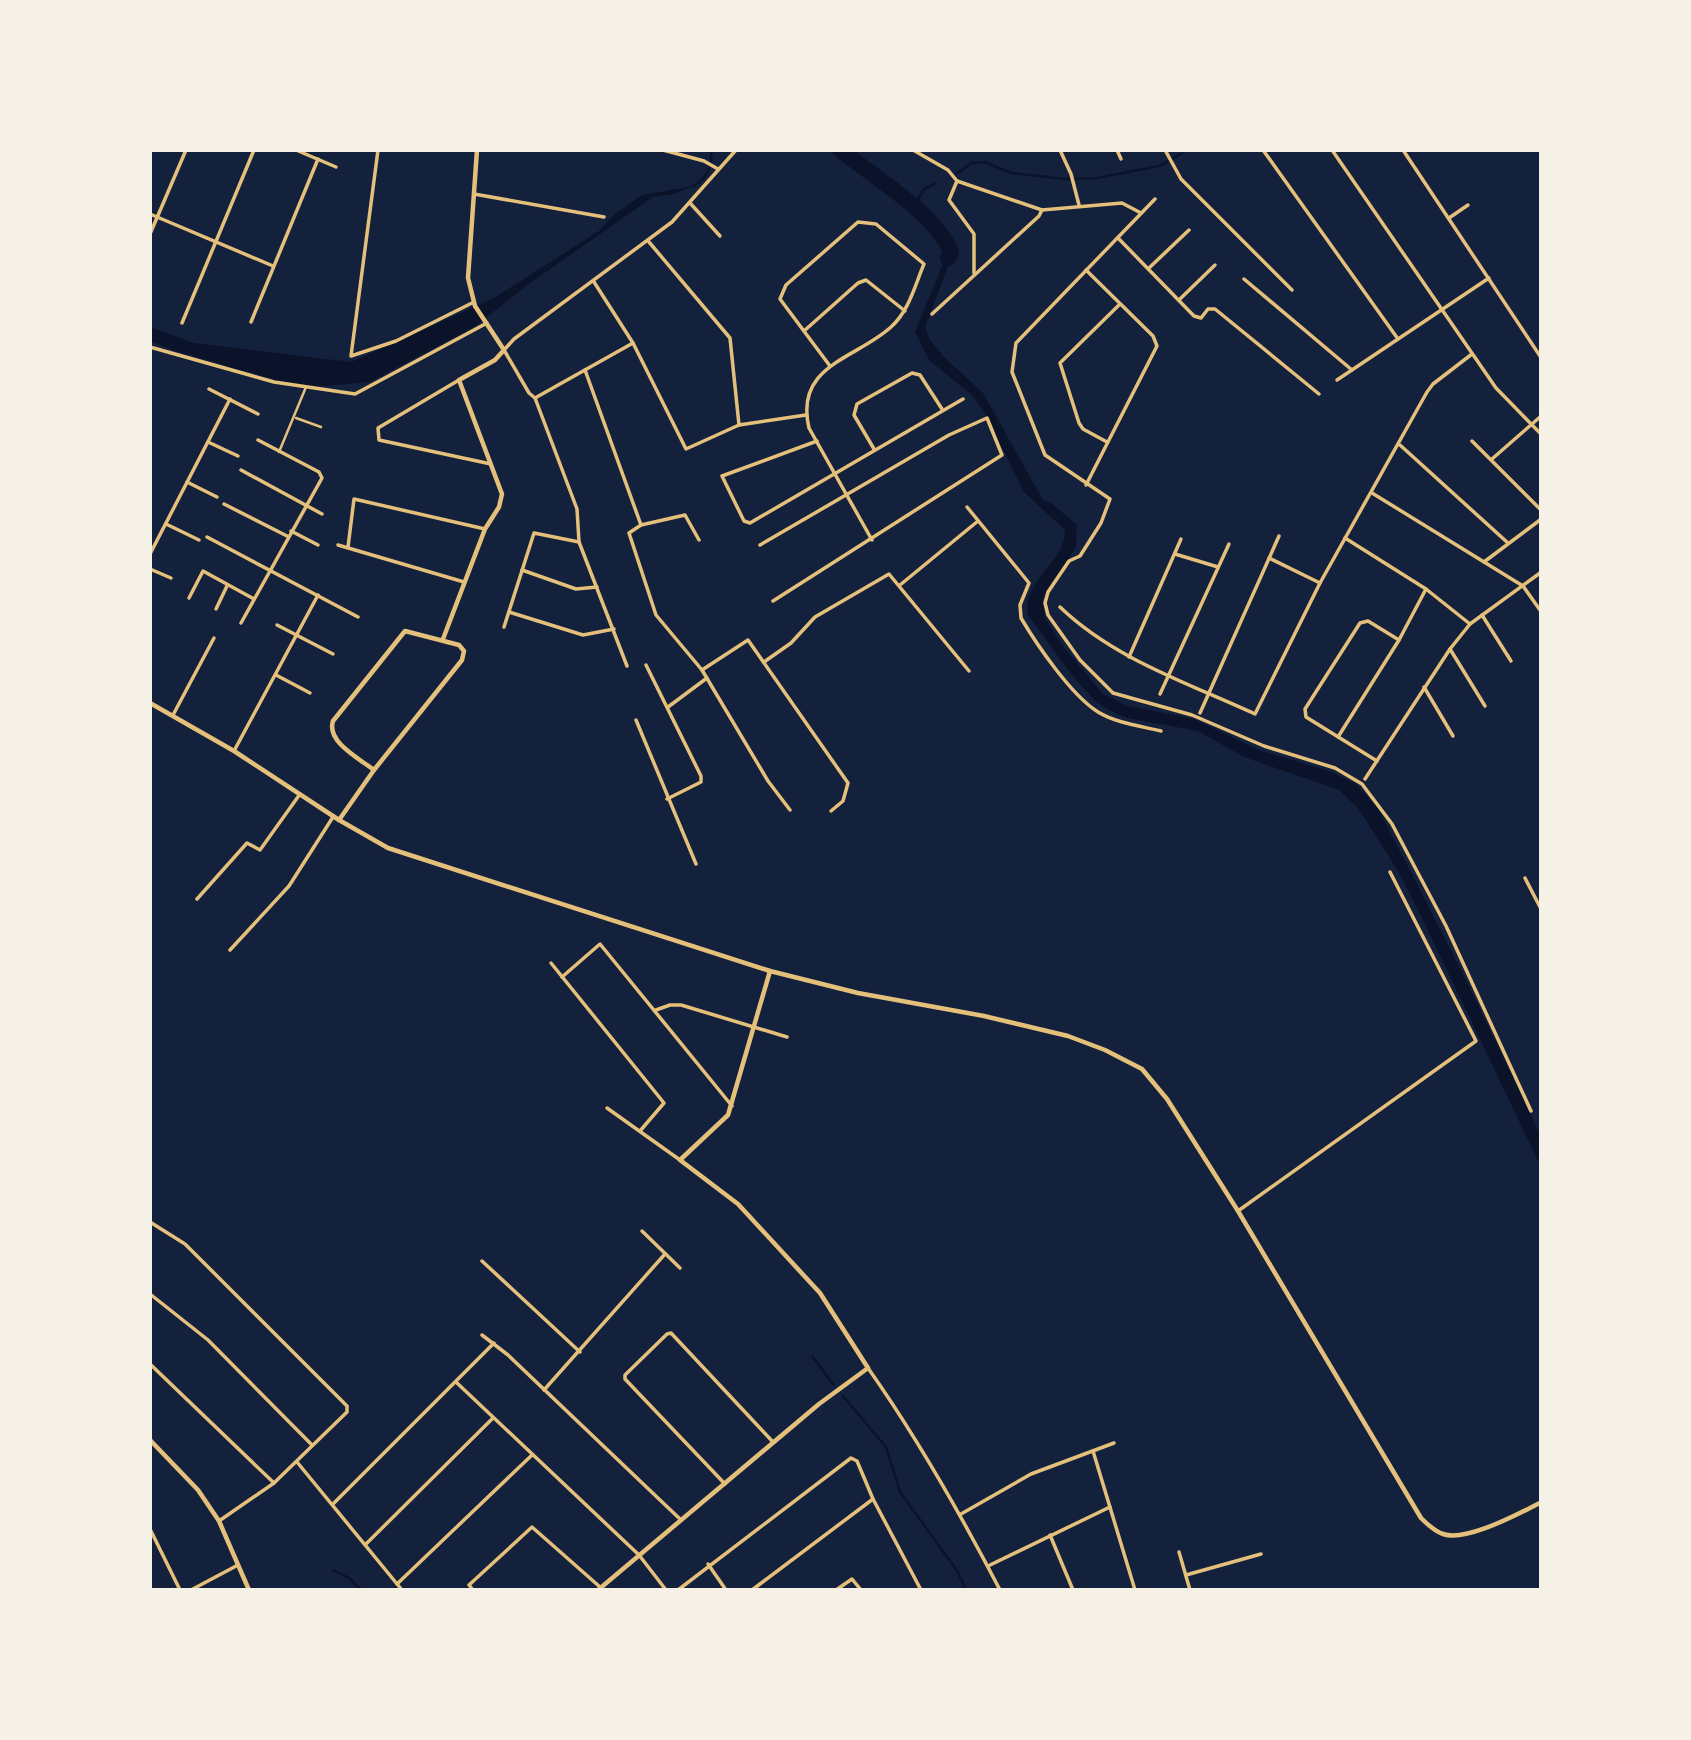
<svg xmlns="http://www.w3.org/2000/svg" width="1691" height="1740" font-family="Inter,sans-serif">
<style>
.water{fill:#0b132b}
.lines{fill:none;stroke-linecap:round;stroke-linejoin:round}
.stream{stroke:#0b132b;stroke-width:2.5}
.river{stroke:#0b132b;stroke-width:16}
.pedestrian{stroke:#e5c07b;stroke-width:2.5}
.minor{stroke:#e5c07b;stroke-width:3.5}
.tertiary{stroke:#e5c07b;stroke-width:4.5}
</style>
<rect width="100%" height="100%" fill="#14213d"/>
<g class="water">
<path d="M694 186 674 194 653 197 526 286 477 325 370 382 312 387 271 379 172 350 151 341 150 327 194 343 351 362 494 298 599 231 615 214 642 195Z"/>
<path d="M945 238 953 254 925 327 930 340 945 358 983 393 1043 500 1050 502 1077 525 1076 547 1043 599 1045 618 1065 649 1103 694 1128 706 1194 719 1259 750 1332 772 1356 784 1379 810 1466 980 1540 1134V1165L1421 916 1398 871 1358 808 1339 790 1244 757 1198 731 1127 718 1109 710 1096 702 1071 674 1028 615C1021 581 1066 562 1065 530L1024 492 986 415 972 395 929 360 915 332 946 256Z"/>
</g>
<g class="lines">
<g class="stream">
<path d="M956 174 972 163 985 162 1011 173 1065 179 1096 178 1160 166 1187 150"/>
<path d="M693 186C705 180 715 165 710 150"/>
<path d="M913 208 924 189 935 184"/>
<path d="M812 1356 833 1384"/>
<path d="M843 1396 886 1447 900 1492 958 1572 966 1590"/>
<path d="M333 1570 349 1578 361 1590"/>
</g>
<path class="river" d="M840 150C873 176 935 213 951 252L948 258"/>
<g class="pedestrian">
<path d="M296 418 321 427"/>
<path d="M279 452 306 387"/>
</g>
<g class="minor">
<path d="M296 150 336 167"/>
<path d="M378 150 351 356 396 341 474 302"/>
<path d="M663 150 704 161 718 169"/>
<path d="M913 150 948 170 957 181 1042 210 1122 203 1141 213"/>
<path d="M1060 150 1071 174 1079 205"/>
<path d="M1117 150 1121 159"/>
<path d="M1165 150 1181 179 1292 290"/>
<path d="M1263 150 1398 339"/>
<path d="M1332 150 1496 388 1540 433"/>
<path d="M1403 150 1540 356"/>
<path d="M957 181 949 200 974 234V273"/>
<path d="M474 194 604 217"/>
<path d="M1155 199 1016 343 1012 372 1045 455 1110 499 1101 523 1080 556 1069 561 1048 592 1045 603 1048 615 1080 660 1113 693 1192 715 1264 746 1335 768 1362 784 1392 824 1446 926 1531 1111"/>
<path d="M690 203 720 236"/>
<path d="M150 214 273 266"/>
<path d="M1449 218 1468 205"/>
<path d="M150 234 186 150"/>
<path d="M1118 238 1194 316 1201 318 1208 309H1215L1319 394"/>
<path d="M649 242 730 338 739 425"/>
<path d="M1149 268 1189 230"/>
<path d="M1244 279 1352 370"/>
<path d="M594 282 633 343 686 449 739 425 806 415"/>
<path d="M1180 299 1215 265"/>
<path d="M932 314 1039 216 1042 210"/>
<path d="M251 322 318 159"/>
<path d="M182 323 254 150"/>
<path d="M804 331 858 283 866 280 905 311"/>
<path d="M150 347 274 382 355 394 487 323"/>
<path d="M830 366 780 299 786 285 858 222 876 224 924 264C915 285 909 311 891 327 856 359 794 365 809 428L872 540"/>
<path d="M585 370 641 525"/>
<path d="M459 380 378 428 379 440 491 464"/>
<path d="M1337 380 1489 278"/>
<path d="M209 389 258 414"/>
<path d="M535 398 633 343"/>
<path d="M817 441 722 476 744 521 750 523 963 399"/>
<path d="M1472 441 1540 509"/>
<path d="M208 442 238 456"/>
<path d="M1107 442 1083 429 1079 423 1060 363 1120 304"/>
<path d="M1400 445 1508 543"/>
<path d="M874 449 854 415 857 404 912 373 920 375 942 409"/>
<path d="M1492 459 1540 417"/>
<path d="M241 470 322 514"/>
<path d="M187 482 217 497"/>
<path d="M1086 485 1157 346 1153 336 1086 270"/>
<path d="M1372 493 1523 586 1540 610"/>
<path d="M224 504 287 536"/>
<path d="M967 507 1029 583 1020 605 1021 618C1037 645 1071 695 1098 712 1116 723 1140 726 1161 731"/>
<path d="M166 524 199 540"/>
<path d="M291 531 318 545"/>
<path d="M207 537 358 617"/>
<path d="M1345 538 1426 589 1470 624"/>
<path d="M699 540 685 515 641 525 629 533 656 615 702 670 768 781 790 810"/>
<path d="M338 545 464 582"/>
<path d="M760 545 949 435 987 418 1002 455 773 601"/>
<path d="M348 547 354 499 485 529"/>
<path d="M150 554 230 399"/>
<path d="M1175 554 1218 567"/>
<path d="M1269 558 1320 583"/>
<path d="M1484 562 1540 520"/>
<path d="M150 569 171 578"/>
<path d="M522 570 576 589 597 587"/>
<path d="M900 585 978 521"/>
<path d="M189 598 203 571 254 599"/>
<path d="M1060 607C1114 659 1188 683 1255 714L1320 583 1427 392 1433 384 1472 354"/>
<path d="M216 609 227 586"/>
<path d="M509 612 583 635 614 629"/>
<path d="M1482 615 1511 661"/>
<path d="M241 623 322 478 319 472 258 440"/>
<path d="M277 625 333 654"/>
<path d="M504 627 534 533 579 542"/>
<path d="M1450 649 1485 706"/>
<path d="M1129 657 1181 539"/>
<path d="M764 662 791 643 815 617 889 574 969 671"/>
<path d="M646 665 701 776V782L667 799"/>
<path d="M627 666 579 542 577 509 535 398 529 393 504 350 514 339 672 222 736 150"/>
<path d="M702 670 748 640 848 783 843 801 831 811"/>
<path d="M276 675 310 693"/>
<path d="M1424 687 1453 736"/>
<path d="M1160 694 1229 544"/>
<path d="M668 707 707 678"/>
<path d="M1200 713 1279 536"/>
<path d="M173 715 214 638"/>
<path d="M636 720 696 864"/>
<path d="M1338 737 1399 640 1426 589"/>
<path d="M234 751 318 595"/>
<path d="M1377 761 1306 717 1305 709 1360 623 1368 621 1399 640"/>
<path d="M1365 779 1450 649 1470 624 1540 573"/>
<path d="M1525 878 1540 907"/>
<path d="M197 899 247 843 260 850 300 794"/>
<path d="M230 950 289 886 333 817"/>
<path d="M551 963 664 1103 640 1131"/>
<path d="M562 977 600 944 732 1106"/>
<path d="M656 1010 670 1005H681L787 1037"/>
<path d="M607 1108 680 1160"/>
<path d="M1238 1211 1476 1041 1390 872"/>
<path d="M150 1222 185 1244 347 1406V1412L274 1483 219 1521"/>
<path d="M642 1231 680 1268"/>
<path d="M482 1261 580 1352"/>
<path d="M150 1294 208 1340 312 1445"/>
<path d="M482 1335 508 1355 681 1520"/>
<path d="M150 1364 274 1483"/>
<path d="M868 1368C918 1439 960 1513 1000 1590"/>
<path d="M457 1383 639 1555 666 1590"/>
<path d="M544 1390 665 1254"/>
<path d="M1093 1451 1135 1590"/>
<path d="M297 1462 402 1590"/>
<path d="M725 1484 625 1379V1375L667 1334 671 1333 773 1442"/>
<path d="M333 1504 494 1343"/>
<path d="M961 1514 1031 1474 1114 1443"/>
<path d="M150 1529 180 1590"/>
<path d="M1050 1535 1073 1590"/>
<path d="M366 1544 493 1418"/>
<path d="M1179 1552 1190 1590"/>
<path d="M708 1564 726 1590"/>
<path d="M988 1566 1110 1507"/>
<path d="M1186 1575 1261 1554"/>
<path d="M397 1584 532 1455"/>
<path d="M191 1590 238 1565"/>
<path d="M473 1590 469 1585 532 1527 600 1587"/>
<path d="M678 1590 851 1458 857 1461 873 1499 921 1590"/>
<path d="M752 1590 873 1499"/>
<path d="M836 1590 852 1579 861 1590"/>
</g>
<g class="tertiary">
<path d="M443 639 485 529 499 507 502 494 459 380 495 360 504 350 475 306 468 278 477 150"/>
<path d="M150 703 234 751 339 820 388 848 770 971 858 993 984 1016 1068 1036 1105 1050 1142 1069 1167 1099 1238 1211 1421 1518C1427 1524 1434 1531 1443 1534 1467 1542 1517 1514 1540 1503"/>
<path d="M339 820 374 770 462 660 464 651 459 645 405 631 333 721C326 742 360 759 374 770"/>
<path d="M150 1440 198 1490 219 1521 249 1590"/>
<path d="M598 1590 819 1404 868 1368 820 1293 738 1204 680 1160 728 1115 770 971"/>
</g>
</g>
<rect width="1691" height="1740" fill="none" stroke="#f6f1e7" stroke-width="304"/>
</svg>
